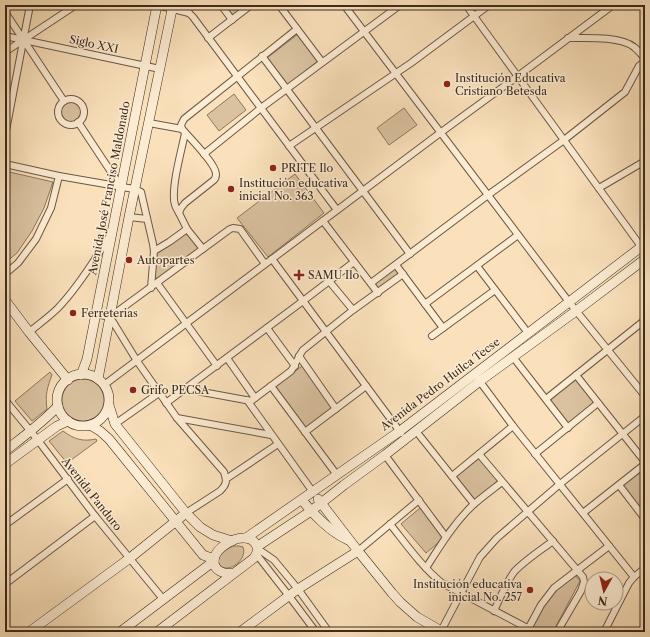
<svg xmlns="http://www.w3.org/2000/svg" width="650" height="637" font-family="'Libre Caslon Text',serif">
<style>
.green{fill:#dac2a0;stroke:#8b765f}
.lines{fill:none;stroke-linecap:round;stroke-linejoin:round}
.street-casing{stroke:#6c5845;stroke-width:8}
.secondary-casing{stroke:#3c2b1e;stroke-width:10}
.street{stroke:#fcecd3;stroke-width:6}
.secondary{stroke:#fcecd3;stroke-width:9}
.poi-dot{fill:#8f2418;stroke:#fcecd3;stroke-width:1.5}
.labels{text-anchor:middle;dominant-baseline:central;stroke-width:3;stroke-linejoin:round;paint-order:stroke}
.street-label{font-size:11px;fill:#3c2b1e;stroke:#fcecd3}
.poi-label{font-size:11px;fill:#3c2b1e;stroke:#fcecd3;text-anchor:start}
</style>
<rect width="100%" height="100%" fill="#fae1bb"/>
<filter id="stains"><feTurbulence type="fractalNoise" baseFrequency=".005" numOctaves="4"/><feColorMatrix values="0 0 0 0 .2 0 0 0 0 .09 0 0 0 0 .02 0 0 0 .5 -.17"/></filter>
<radialGradient id="worn" r=".72"><stop offset=".6" stop-color="#630" stop-opacity="0"/><stop offset="1" stop-color="#630" stop-opacity=".3"/></radialGradient>
<g class="green">
<path d="M225 5H246L233 15Z"/>
<path d="M298 34 318 61 287 85 267 58Z"/>
<path d="M234 94 246 110 219 131 207 115Z"/>
<circle cx="71" cy="112" r="10"/>
<path d="M404 108 417 125 389 145 377 128Z"/>
<path d="M5 171 53 182 44 208 32 231 17 253 5 263Z"/>
<path d="M295 174 324 213 268 257 237 218Z"/>
<path d="M185 234 189 235 199 248 158 278H152L157 252Z"/>
<path d="M394 269H397L398 272V274L381 287 377 288 375 284 376 282Z"/>
<path d="M302 366 332 408 306 428 275 387Z"/>
<path d="M50 372 52 375C47 388 45 395 47 409L32 421 15 401Z"/>
<circle cx="83" cy="400" r="21"/>
<path d="M576 379 595 403 568 424 549 400Z"/>
<path d="M63 431C74 439 82 442 96 439L97 441 67 463 49 441Z"/>
<path d="M479 456 500 481 474 502 454 477Z"/>
<path d="M645 466V508L640 511 619 487Z"/>
<path d="M420 508 445 537 426 553 401 524Z"/>
<path d="M234 546H239L243 547C247 557 235 569 225 568 223 568 220 566 219 564 215 556 228 548 234 546Z"/>
<path d="M575 575 580 581 553 632H541L531 627 543 605 555 589Z"/>
</g>
<g class="lines">
<g class="street-casing">
<g id="street">
<path d="M157 5 189 13 193 17 337 210"/>
<path d="M185 5 189 13"/>
<path d="M221 5 232 20"/>
<path d="M279 5 322 62"/>
<path d="M344 5 569 302 645 396"/>
<path d="M466 5 645 252"/>
<path d="M5 12 64 101"/>
<path d="M5 36 160 69"/>
<path d="M208 38 251 5"/>
<path d="M568 38C586 38 620 36 634 47 638 50 642 55 645 59"/>
<path d="M5 52 76 5"/>
<path d="M262 56 410 254"/>
<circle cx="71" cy="112" r="13"/>
<path d="M78 122 121 187"/>
<path d="M149 123 182 129"/>
<path d="M5 136 30 5"/>
<path d="M289 146 411 63 489 5"/>
<path d="M204 154 261 108 400 5"/>
<path d="M5 164 59 176 134 189 141 192 153 244 154 251 151 288"/>
<path d="M599 188 645 161"/>
<path d="M179 213C178 211 176 208 175 205 170 190 182 149 185 133"/>
<path d="M129 217 147 219"/>
<path d="M323 221 378 293"/>
<path d="M203 249 187 229 179 213 181 208 185 203 214 180C216 178 216 177 216 174 216 164 189 137 182 129L181 125 184 119 297 29"/>
<path d="M154 251 169 242 187 229"/>
<path d="M272 259 401 433"/>
<path d="M396 265 443 328"/>
<path d="M477 266 528 333"/>
<path d="M5 274 18 263 36 239 51 208 59 176"/>
<path d="M329 281 353 310"/>
<path d="M157 283 217 366"/>
<path d="M371 283 488 195 564 140 625 92 639 66 643 63 645 62"/>
<path d="M425 304 518 235"/>
<path d="M96 314 110 317 137 361 177 418 224 472C227 481 227 484 220 491L186 513"/>
<path d="M110 317 230 229 233 228 240 229 265 264"/>
<path d="M267 328 295 366"/>
<path d="M29 332C39 324 49 317 58 308 78 287 95 260 110 235"/>
<path d="M432 336 495 290"/>
<path d="M299 356 336 409"/>
<path d="M513 357 568 428"/>
<path d="M227 358 255 398"/>
<path d="M576 375 645 462"/>
<path d="M478 379 513 426 634 577"/>
<path d="M104 385 440 133 518 76 613 5"/>
<path d="M271 386 337 475"/>
<path d="M186 389 251 401 291 371C296 364 298 357 303 350L353 310 403 274"/>
<path d="M546 399 645 320"/>
<path d="M5 400 37 439 95 516 163 599"/>
<path d="M247 400 313 492"/>
<path d="M166 403 303 301 354 262"/>
<path d="M177 418 271 435"/>
<path d="M115 424 159 393"/>
<path d="M416 431 474 504"/>
<path d="M305 432 366 386"/>
<path d="M479 454 583 577 584 582 581 591 557 632"/>
<path d="M535 454 598 403"/>
<path d="M385 455 446 537"/>
<path d="M452 476 513 426"/>
<path d="M226 479 278 444"/>
<path d="M619 485 645 519"/>
<path d="M583 513 645 464"/>
<path d="M390 524C406 544 422 567 442 583L535 632"/>
<path d="M5 525 68 479"/>
<path d="M258 549 274 560 298 589 329 632"/>
<path d="M358 551 419 500"/>
<path d="M257 555 289 596 316 632"/>
<path d="M426 568C440 546 454 523 473 505 482 497 493 489 502 482"/>
<path d="M5 584 95 516"/>
<path d="M494 611C500 598 506 583 514 572 524 561 541 550 553 541"/>
<path d="M527 631 541 605 554 588 609 546"/>
<path d="M440 632 441 631 480 557 497 538 560 484 645 416"/>
<path d="M604 632 629 583 634 577 645 568"/>
</g>
</g>
<g class="secondary-casing">
<g id="secondary">
<path d="M5 300 29 332 68 380"/>
<circle cx="83" cy="400" r="26"/>
<path d="M81 375 87 359 157 5"/>
<path d="M98 379 129 217 173 5"/>
<path d="M109 405 115 424 186 513 200 527 213 535 232 541"/>
<path d="M90 425 100 431 109 439 203 555 214 559"/>
<path d="M5 451C23 437 42 423 58 406"/>
<path d="M5 464 57 426 68 421"/>
<path d="M318 499 358 551 392 593 400 602 417 617 443 632"/>
<path d="M302 500C315 516 329 531 348 540"/>
<path d="M246 538 400 431 645 244"/>
<path d="M258 546 311 511 344 485 385 455 480 381 576 311 645 259"/>
<path d="M29 632 130 558 186 513"/>
<path d="M120 632 214 561"/>
<path d="M157 632 254 558C261 549 256 539 245 538 234 537 215 548 214 560 213 571 225 575 234 573"/>
<path d="M240 632 298 589 358 551"/>
</g>
</g>
<use href="#street" class="street"/>
<use href="#secondary" class="secondary"/>
</g>
<g class="poi-dot">
<circle cx="447" cy="84" r="4"/>
<circle cx="273" cy="168" r="4"/>
<circle cx="231" cy="189" r="4"/>
<circle cx="129" cy="260" r="4"/>
<path d="M297 269h4v4h4v4h-4v4h-4v-4h-4v-4h4z"/>
<circle cx="73" cy="313" r="4"/>
<circle cx="133" cy="390" r="4"/>
<circle cx="530" cy="590" r="4"/>
</g>
<g class="labels">
<g class="street-label">
<text transform="translate(94 44) rotate(12)">Siglo XXI</text>
<text transform="translate(109 188) rotate(-79)">Avenida José Franciso Maldonado</text>
<text transform="translate(440 384) rotate(-37)">Avenida Pedro Huilca Tecse</text>
<text transform="translate(92 494) rotate(52)">Avenida Panduro</text>
</g>
<g class="poi-label">
<text x="455" y="78">Institución Educativa<tspan x="455" dy="13">Cristiano Betesda</tspan></text>
<text x="281" y="168">PRITE Ilo</text>
<text x="239" y="183">Institución educativa<tspan x="239" dy="13">inicial No. 363</tspan></text>
<text x="137" y="260">Autopartes</text>
<text x="308" y="275">SAMU Ilo</text>
<text x="81" y="313">Ferreterias</text>
<text x="141" y="390">Grifo PECSA</text>
<text x="522" y="584" text-anchor="end">Institución educativa<tspan x="522" dy="13">inicial No. 257</tspan></text>
</g>
</g>
<rect width="650" height="637" fill="none" stroke="#fae1bb" stroke-width="20"/>
<rect x="6" y="6" width="638" height="625" fill="none" stroke="#3c2b1e" stroke-width="2"/>
<rect x="10" y="10" width="630" height="617" fill="none" stroke="#3c2b1e"/>
<g transform="translate(604 591) rotate(188)"><circle r="19" fill="#fcecd3" stroke="#af9f8b"/>
<path d="M0-3L7 15L0 10L-7 15Z" fill="#8f2418"/>
<text y="-6" font-size="11" font-weight="bold" text-anchor="middle" fill="#3c2b1e">N</text>
</g>
<rect width="100%" height="100%" filter="url(#stains)"/>
<rect width="100%" height="100%" fill="url(#worn)"/>
</svg>
